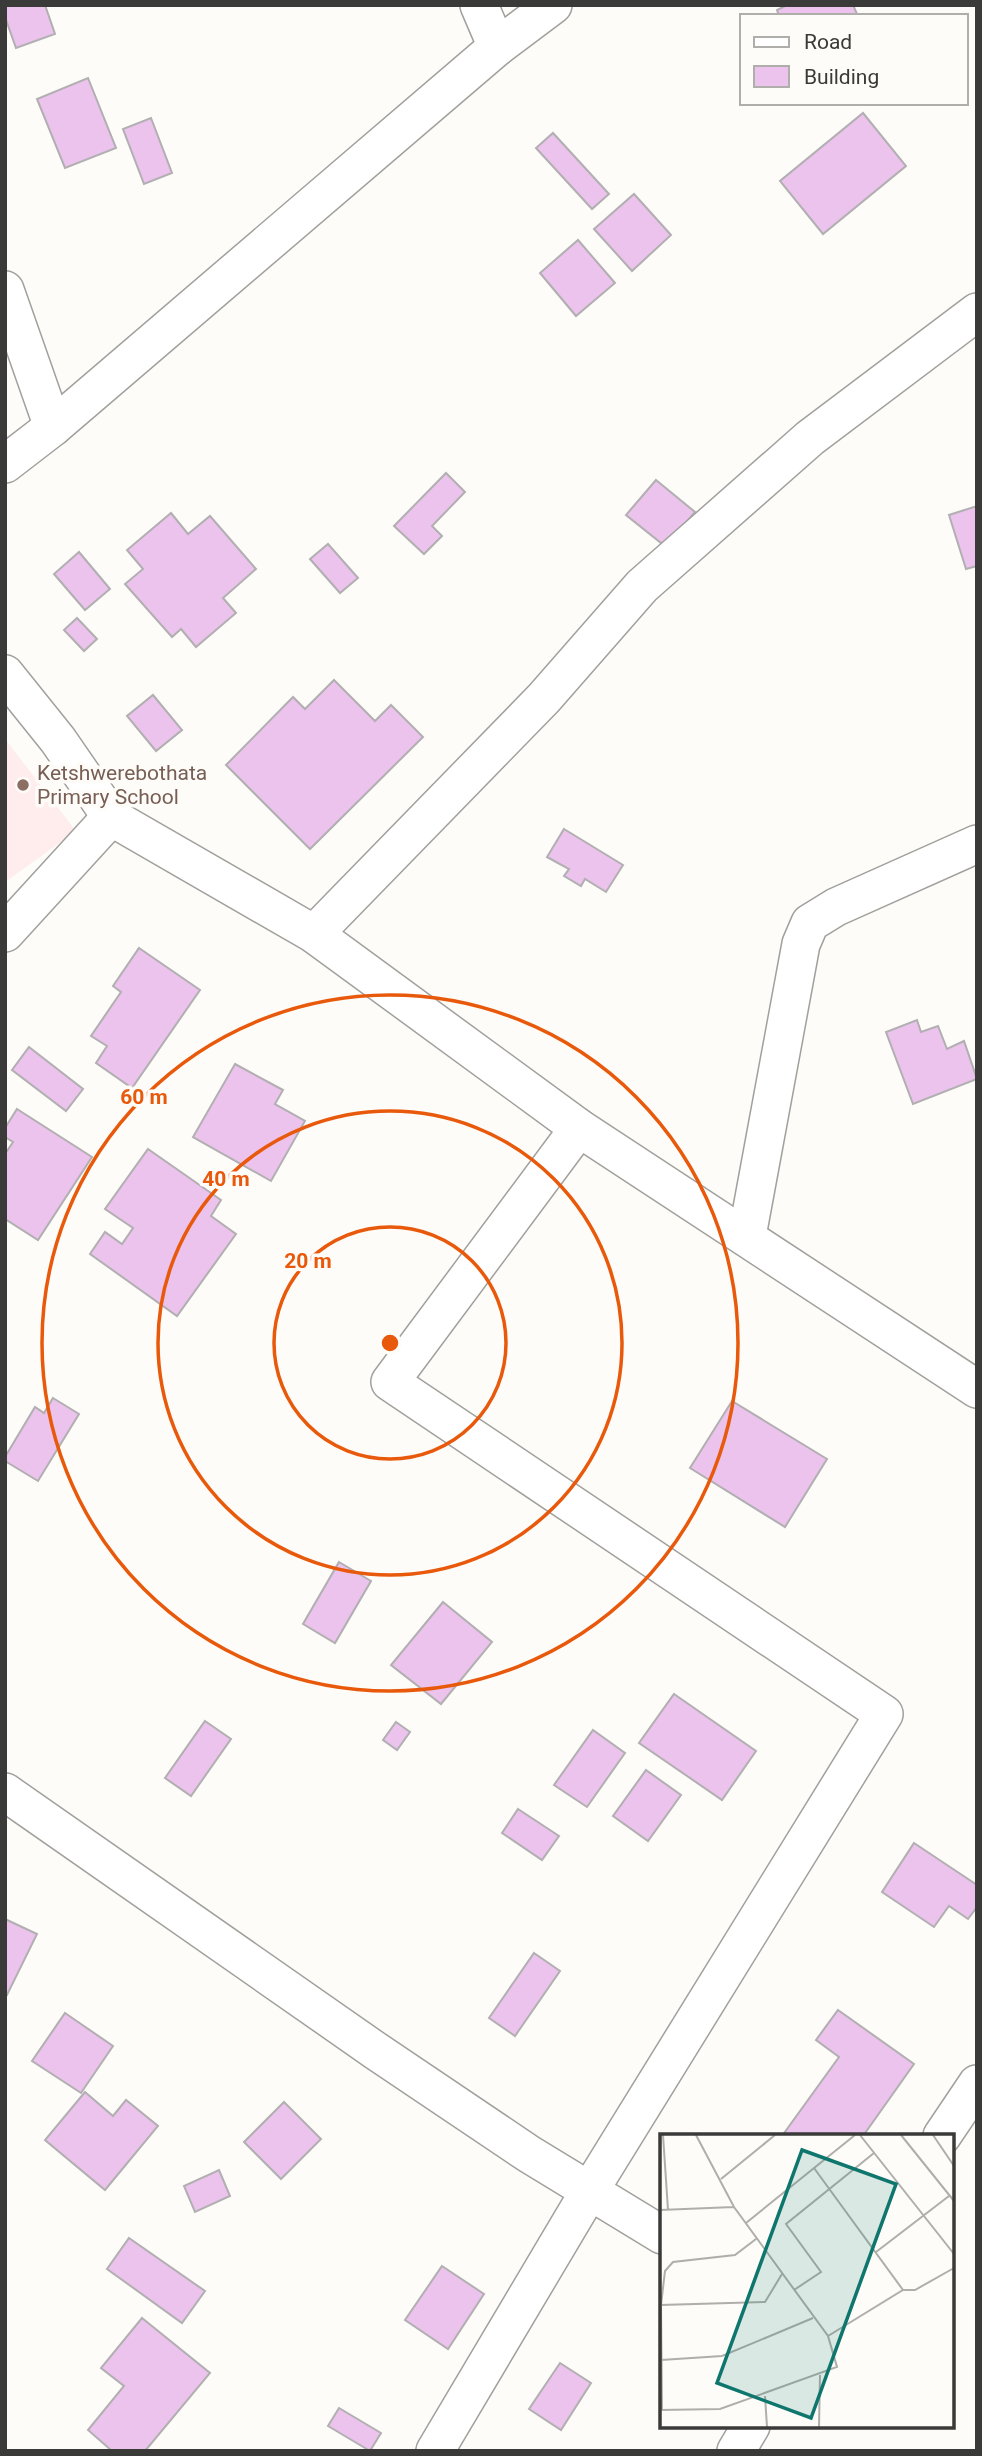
<svg xmlns="http://www.w3.org/2000/svg" width="982" height="2456" font-family="Roboto,sans-serif">
<style>
.education{fill:#feedec}
.building{fill:#ebc3ec;stroke:#b1afb1;stroke-width:2}
.lines{fill:none;stroke-linecap:round;stroke-linejoin:round}
.minor-casing{stroke:#a1a09d;stroke-width:40}
.minor{stroke:#fff;stroke-width:37}
.ring{fill:none;stroke:#e8590c;stroke-width:3.5}
.education-dot{fill:#8d6e63;stroke:#fdfcf8;stroke-width:2.5}
.labels{text-anchor:middle;dominant-baseline:central;stroke-width:7;stroke-linejoin:round;paint-order:stroke}
.education-label{font-size:21px;fill:#785e54;stroke:#fdfcf8;text-anchor:start}
.inset-road{fill:none;stroke:#afaeab;stroke-width:2}
.view{fill:#0f766e;fill-opacity:0.15;stroke:#0f766e;stroke-width:3.5}
.inset-edge{fill:none;stroke:#3a3a38;stroke-width:3.5}
.centre{fill:#e8590c;stroke:#fdfcf8;stroke-width:3.5}
.ring-label{font-size:21px;text-anchor:middle;font-weight:bold;fill:#e8590c;stroke:#fdfcf8;stroke-width:7;stroke-linejoin:round;paint-order:stroke}
</style>
<rect width="100%" height="100%" fill="#fdfcf8"/>
<path class="education" d="M5 739 76 831 5 882Z"/>
<g class="building">
<path d="M5 5H45L55 34 16 48 5 17Z"/>
<path d="M787 5H853L858 16H779L777 10Z"/>
<path d="M88 78 116 148 65 168 37 99Z"/>
<path d="M863 113 906 166 823 234 780 181Z"/>
<path d="M151 118 172 173 144 184 123 129Z"/>
<path d="M553 133 609 194 592 209 536 148Z"/>
<path d="M634 194 671 235 632 271 594 229Z"/>
<path d="M578 240 615 283 576 316 540 273Z"/>
<path d="M446 473 465 492 432 526 442 536 424 554 394 526Z"/>
<path d="M656 480 695 512 666 547 626 515Z"/>
<path d="M977 506V566L966 569 949 515Z"/>
<path d="M171 513 188 534 210 516 256 569 223 598 236 613 196 647 181 629 172 637 125 584 143 569 127 550Z"/>
<path d="M328 544 358 578 340 593 310 559Z"/>
<path d="M79 552 110 589 85 610 54 574Z"/>
<path d="M77 618 97 639 84 651 64 630Z"/>
<path d="M334 680 375 721 391 705 423 737 310 849 226 765 293 697 305 709Z"/>
<path d="M153 695 182 730 156 751 127 716Z"/>
<path d="M564 829 623 865 606 892 585 879 581 886 564 876 569 869 547 857Z"/>
<path d="M139 948 200 990 132 1088 96 1063 107 1046 91 1036 121 992 113 986Z"/>
<path d="M917 1020 921 1032 938 1026 947 1049 964 1041 977 1079 913 1104 886 1032Z"/>
<path d="M29 1047 83 1089 66 1111 12 1070Z"/>
<path d="M235 1064 283 1090 275 1104 305 1121 271 1181 193 1137Z"/>
<path d="M17 1109 92 1157 38 1240 5 1219V1154L13 1142 5 1137V1128Z"/>
<path d="M148 1149 221 1200 211 1216 236 1234 177 1316 90 1254 105 1232 122 1244 133 1228 105 1209Z"/>
<path d="M53 1398 79 1414 38 1481 5 1461V1457L35 1407 44 1413Z"/>
<path d="M732 1401 827 1459 785 1527 690 1468Z"/>
<path d="M339 1562 371 1581 335 1643 303 1624Z"/>
<path d="M443 1602 492 1642 441 1704 391 1665Z"/>
<path d="M674 1694 756 1751 722 1800 639 1743Z"/>
<path d="M205 1721 231 1739 191 1796 165 1778Z"/>
<path d="M396 1722 410 1732 397 1750 383 1740Z"/>
<path d="M593 1730 625 1753 587 1807 554 1785Z"/>
<path d="M646 1770 681 1795 648 1841 613 1816Z"/>
<path d="M518 1809 559 1836 542 1860 502 1833Z"/>
<path d="M914 1843 977 1885V1907L968 1919 949 1906 934 1927 882 1892Z"/>
<path d="M5 1919 37 1934 7 1995 5 1994Z"/>
<path d="M534 1953 560 1971 515 2036 489 2018Z"/>
<path d="M838 2010 914 2064 863 2136H782L839 2057 816 2040Z"/>
<path d="M65 2013 113 2046 81 2093 32 2061Z"/>
<path d="M85 2092 113 2116 126 2100 158 2126 105 2190 45 2140Z"/>
<path d="M284 2102 321 2139 281 2179 244 2142Z"/>
<path d="M219 2170 230 2196 195 2212 184 2186Z"/>
<path d="M129 2238 205 2291 182 2323 107 2269Z"/>
<path d="M442 2266 484 2294 448 2349 405 2320Z"/>
<path d="M142 2318 210 2373 145 2451H112L88 2430 124 2386 101 2368Z"/>
<path d="M560 2363 591 2383 561 2430 529 2409Z"/>
<path d="M339 2408 381 2433 370 2451 328 2426Z"/>
</g>
<g class="lines">
<g class="minor-casing">
<g id="minor">
<path d="M479 5 497 47"/>
<path d="M5 290 53 427"/>
<path d="M5 464 53 427 497 47 553 5"/>
<path d="M5 674 58 740 111 817 314 934 579 1128 977 1389"/>
<path d="M5 933 111 817"/>
<path d="M314 934 544 698 642 586 810 438 977 312"/>
<path d="M747 1236 801 944 810 923 836 907 977 844"/>
<path d="M5 1792 376 2051 529 2154 662 2235"/>
<path d="M942 2136 977 2084"/>
<path d="M435 2451 590 2190 884 1714 390 1382 579 1128"/>
<path d="M736 2451 751 2426"/>
</g>
</g>
<use href="#minor" class="minor"/>
</g>
<g class="ring">
<circle cx="390" cy="1343" r="116"/>
<circle cx="390" cy="1343" r="232"/>
<circle cx="390" cy="1343" r="348"/>
</g>
<circle class="education-dot" cx="23" cy="785" r="7"/>
<g class="labels">
<g class="education-label">
<text x="37" y="773">Ketshwerebothata<tspan x="37" dy="24">Primary School</tspan></text>
</g>
</g>
<g transform="translate(660 2134)">
<rect width="294" height="294" fill="#fdfcf8"/>
<path class="inset-road" d="M3 1 8 76M200 1 294 120M241 1 294 67M273 1 294 32M154 34 243 156M61 45 115 1M0 76 74 73M86 89 195 1M216 118 289 62M134 156 161 138 126 90 214 19M1 171 5 137 13 128 75 121 96 105M168 202 243 156H255L294 134M1 226 62 222 153 184M105 262 107 293M0 276 60 275 177 233 168 202 74 73 36 1M2 276 1 171 105 168 122 140M159 293 160 241"/>
<path class="view" d="M142 16 236 50 151 284 57 249Z"/>
<rect width="294" height="294" class="inset-edge"/>
</g>
<circle cx="390" cy="1343" r="10" class="centre"/>
<g class="ring-label">
<text x="144" y="1104">60 m</text>
<text x="226" y="1186">40 m</text>
<text x="308" y="1268">20 m</text>
</g>
<rect width="982" height="2456" fill="none" stroke="#3a3a38" stroke-width="14"/>
<rect x="740" y="14" width="228" height="91" fill="#fdfcf8" stroke="#afaeab" stroke-width="2"/>
<rect x="754" y="37" width="35" height="10" fill="#ffffff" stroke="#afaeab" stroke-width="2"/>
<text x="804" y="49" font-size="21" fill="#3a3a38">Road</text>
<rect x="754" y="66" width="35" height="21" fill="#ebc3ec" stroke="#afaeab" stroke-width="2"/>
<text x="804" y="84" font-size="21" fill="#3a3a38">Building</text>
</svg>
